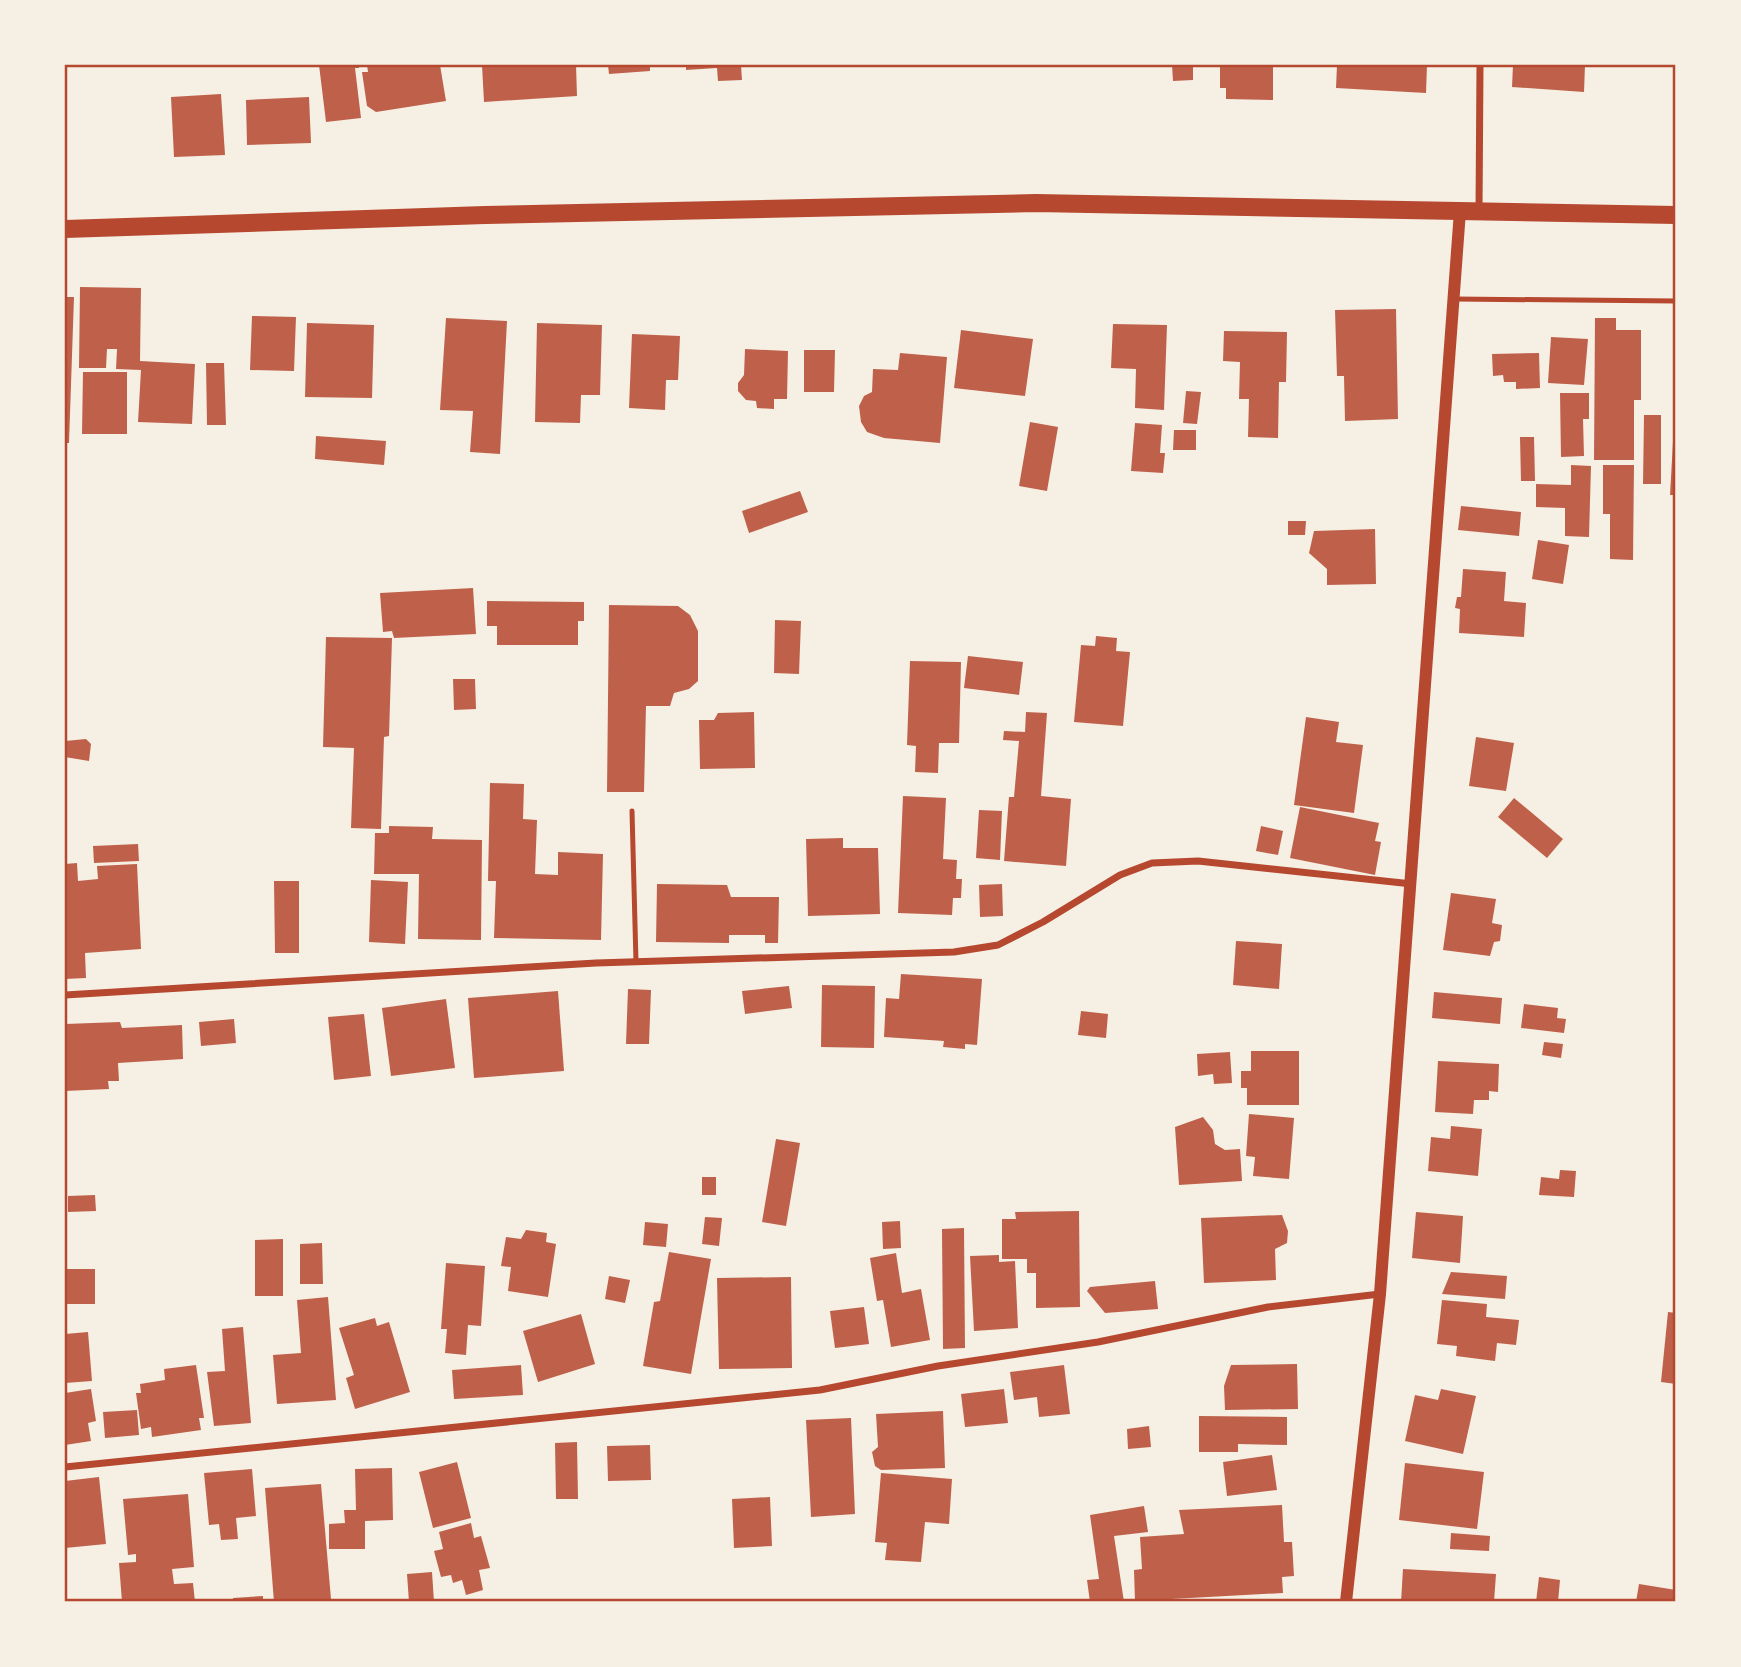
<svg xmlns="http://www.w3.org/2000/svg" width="1741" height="1667" font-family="Merriweather,serif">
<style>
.building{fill:#bf614a}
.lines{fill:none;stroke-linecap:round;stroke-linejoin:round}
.service{stroke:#b5482f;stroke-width:5}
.minor{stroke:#b5482f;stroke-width:7}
.tertiary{stroke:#b5482f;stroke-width:12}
.primary{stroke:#b5482f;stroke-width:18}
.neatline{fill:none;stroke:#b5482f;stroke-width:2.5}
</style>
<rect width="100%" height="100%" fill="#f6efe4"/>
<g class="building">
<path d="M319 65H359V68H355L361 118 326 122Z"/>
<path d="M367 65H440L446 101 376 112 367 106 362 72H368Z"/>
<path d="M482 65H576L577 96 484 102Z"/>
<path d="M608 65H650V71L609 74Z"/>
<path d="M686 65H741L742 80 718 81 717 68 686 70Z"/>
<path d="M1172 65H1193V80L1173 81Z"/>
<path d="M1220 65H1273V100L1226 99V88H1220Z"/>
<path d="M1337 65H1427L1426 93 1336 88Z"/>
<path d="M1513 65H1585L1584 92 1512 87Z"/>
<path d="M221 94 225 155 174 157 171 97Z"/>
<path d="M309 97 311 143 247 145 246 100Z"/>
<path d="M80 287 141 288 140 361 195 364 192 424 138 422 141 370 116 369 117 349H107L106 368H79Z"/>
<path d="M65 297H74L69 443H65Z"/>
<path d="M1396 309 1398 419 1345 421 1344 376H1337L1335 310Z"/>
<path d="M252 316 296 317 294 371 250 370Z"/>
<path d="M446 318 507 321 500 454 470 452 473 411 440 410Z"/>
<path d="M1595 318H1616V330H1641V400H1634V460H1594Z"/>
<path d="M307 323 374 325 372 398 305 397Z"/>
<path d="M537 323 602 325 600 395H581L580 423 535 422Z"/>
<path d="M1113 324 1167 325 1164 410 1135 408 1136 369 1111 368Z"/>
<path d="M961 330 1033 339 1025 396 954 388Z"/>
<path d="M1224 331 1287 332 1286 382H1279L1278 438 1248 437 1249 399H1239L1240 362 1223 361Z"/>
<path d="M632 334 680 336 678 380H666L665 410 629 408Z"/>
<path d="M1551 337 1588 339 1584 385 1548 383Z"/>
<path d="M745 349 788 351 787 399H774V409L757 408 756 401 746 400 738 391V383L744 375Z"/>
<path d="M804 350H835L834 392H804Z"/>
<path d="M900 353 947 357 940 443 884 438 867 432 861 422 859 406 864 396 872 392 873 369 898 370Z"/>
<path d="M1539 353 1540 388 1516 389V382H1504L1503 375 1493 376 1492 354Z"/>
<path d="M206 363H224L226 425H207Z"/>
<path d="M83 372H127V434H82Z"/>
<path d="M1186 391 1201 392 1197 424 1183 423Z"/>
<path d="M1560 393H1589V419H1583L1584 456 1561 457Z"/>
<path d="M1644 415H1661V484H1643Z"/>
<path d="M1030 422 1058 427 1047 491 1019 486Z"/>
<path d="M1135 423 1162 425 1160 453H1165L1163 473 1131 471Z"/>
<path d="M1674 424H1676V495H1670Z"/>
<path d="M1174 430H1196V450H1173Z"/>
<path d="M316 436 386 441 384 465 315 459Z"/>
<path d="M1520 437H1534L1535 481H1521Z"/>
<path d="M1571 465 1591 466 1589 537 1565 536V508L1536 507V484L1571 485Z"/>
<path d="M1603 465H1634L1633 560 1610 559V514H1603Z"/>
<path d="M800 491 808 512 749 533 742 511Z"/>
<path d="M1461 506 1521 512 1519 536 1458 530Z"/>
<path d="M1288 521H1306L1305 535H1288Z"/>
<path d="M1375 529 1376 584 1327 585V569L1309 553 1314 531Z"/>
<path d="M1538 540 1569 545 1563 584 1532 579Z"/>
<path d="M1463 569 1506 572 1504 601 1526 603 1524 637 1459 633 1460 609 1455 608 1457 597H1461Z"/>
<path d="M473 588 476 634 394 638 392 631 383 632 380 593Z"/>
<path d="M487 601 584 602V621H578V645H497V626H487Z"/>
<path d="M609 605 678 606 690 615 698 631V681L689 689 674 693 670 706H646L644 792H607Z"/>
<path d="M775 620 801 621 799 674 774 673Z"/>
<path d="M1096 636 1117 638 1116 651 1130 652 1123 726 1074 722 1081 645 1095 646Z"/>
<path d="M326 637 392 638 389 736 384 737 381 829 351 828 354 748 323 747Z"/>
<path d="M968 656 1023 662 1019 695 964 688Z"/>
<path d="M910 661 961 662 959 743H939L938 773 915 772 916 746 907 745Z"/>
<path d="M453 679H475L476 709 454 710Z"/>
<path d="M754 712 755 768 700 769 699 720H714L718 713Z"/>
<path d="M1026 712 1047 713 1041 796 1071 799 1066 866 1004 861 1009 797H1014L1019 741 1003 740 1004 731 1025 732Z"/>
<path d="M1306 717 1339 722 1336 742 1363 745 1354 813 1294 805Z"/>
<path d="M1476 737 1514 743 1506 791 1469 786Z"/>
<path d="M86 739 91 744 89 761 65 757V741Z"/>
<path d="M490 783 524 784 523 819 537 820 535 874 558 875V852L603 854 601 940 494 938 496 881H488Z"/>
<path d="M903 796 946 798 943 859 957 860 956 879H962L961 898H953L952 915 898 913Z"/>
<path d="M1514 798 1563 839 1547 858 1498 817Z"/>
<path d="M1300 807 1379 823 1375 841 1381 842 1375 875 1290 858Z"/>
<path d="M979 810 1002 811 1000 860 976 858Z"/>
<path d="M389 826 433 827 432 839 482 840 481 940 418 939 419 874H374L375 833H389Z"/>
<path d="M1261 826 1283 831 1278 855 1256 851Z"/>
<path d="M843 838V848H878L880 914 808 916 806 839Z"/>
<path d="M138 844 139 861 94 863 93 846Z"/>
<path d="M77 863 78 881 98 879 97 866 137 864 141 949 85 953 86 978 65 979V864Z"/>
<path d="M371 880 408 882 405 944 369 942Z"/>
<path d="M274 881H299V953H275Z"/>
<path d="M657 884 727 885 731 897H779L778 943H765V935H729V943L656 942Z"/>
<path d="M1002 884 1003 916 980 917 979 885Z"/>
<path d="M1451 893 1496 899 1492 923 1502 925 1500 941 1494 942 1490 956 1443 950Z"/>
<path d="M1236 941 1282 944 1279 989 1233 985Z"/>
<path d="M901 974 982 979 977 1045 965 1044V1049L943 1047 944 1041 884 1037 886 998 899 999Z"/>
<path d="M822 985 875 986 874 1048 821 1047Z"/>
<path d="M789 986 792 1008 745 1014 742 991Z"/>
<path d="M628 989 651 990 649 1044H626Z"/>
<path d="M558 991 564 1071 474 1078 468 998Z"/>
<path d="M1434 992 1502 998 1500 1024 1432 1018Z"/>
<path d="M446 999 455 1068 391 1076 382 1008Z"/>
<path d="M1524 1004 1558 1008 1557 1018 1566 1019 1564 1033 1521 1028Z"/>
<path d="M1081 1011 1108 1014 1106 1038 1078 1035Z"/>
<path d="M364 1014 371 1076 334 1080 328 1017Z"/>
<path d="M234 1019 236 1043 201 1046 199 1022Z"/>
<path d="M120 1022 122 1028 182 1025 183 1059 118 1063 119 1081H108L109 1089 65 1091V1024Z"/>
<path d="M1544 1042 1563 1044 1561 1058 1542 1055Z"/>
<path d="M1251 1051H1299V1105H1247V1088H1241V1071H1251Z"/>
<path d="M1230 1052 1232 1083 1214 1084 1213 1074 1198 1076 1197 1054Z"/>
<path d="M1438 1061 1499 1064 1498 1092 1489 1091V1100H1474L1473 1114 1435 1112Z"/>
<path d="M1249 1114 1294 1118 1289 1179 1253 1176 1255 1157 1246 1156Z"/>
<path d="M1203 1117 1213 1130 1215 1144 1225 1150 1240 1149 1242 1181 1179 1185 1175 1127Z"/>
<path d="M1451 1126 1482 1129 1478 1176 1428 1171 1431 1137 1450 1139Z"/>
<path d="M776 1139 800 1143 786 1226 762 1222Z"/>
<path d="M1560 1170 1576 1171 1574 1197 1539 1195 1541 1177 1559 1179Z"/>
<rect x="702" y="1177" width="14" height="18"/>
<path d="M95 1195 96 1211 68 1212V1196Z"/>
<path d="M1079 1211 1080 1307 1036 1308V1273H1027V1259H1002V1219H1016L1015 1212Z"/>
<path d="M1416 1212 1463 1216 1460 1263 1412 1258Z"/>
<path d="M1282 1215 1288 1231 1287 1243 1275 1249 1276 1280 1204 1283 1201 1218Z"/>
<path d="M705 1217 722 1218 719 1246 702 1244Z"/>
<path d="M900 1221 901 1248 883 1249 882 1222Z"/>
<path d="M645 1222 668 1224 666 1247 643 1245Z"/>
<path d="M964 1228 965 1348 943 1349 942 1229Z"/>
<path d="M526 1230 547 1233 546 1242 556 1244 548 1297 508 1291 511 1267 501 1266 506 1237 521 1239Z"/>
<path d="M283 1239V1296H255V1240Z"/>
<path d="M322 1243 323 1284H300V1244Z"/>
<path d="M669 1252 711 1259 691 1374 643 1366 654 1302 660 1301Z"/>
<path d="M896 1253 902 1293 921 1289 930 1340 891 1347 883 1300 877 1301 870 1258Z"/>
<path d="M999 1255V1262L1015 1261 1018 1328 974 1331 970 1256Z"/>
<path d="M446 1263 485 1266 481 1326 468 1325 466 1355 445 1353 447 1329H441Z"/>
<rect x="65" y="1269" width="30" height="35"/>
<path d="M1451 1272 1507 1276 1505 1299 1442 1294Z"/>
<path d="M609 1276 630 1280 625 1303 605 1299Z"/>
<path d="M791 1277 792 1368 719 1369 717 1278Z"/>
<path d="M1155 1281 1158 1309 1105 1313 1087 1291 1090 1287Z"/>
<path d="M328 1297 336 1400 277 1404 273 1355 301 1353 297 1300Z"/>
<path d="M1442 1300 1487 1304 1486 1317 1519 1320 1516 1345 1497 1343 1495 1361 1456 1356 1457 1346 1437 1344Z"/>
<path d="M864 1307 869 1344 835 1348 830 1311Z"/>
<path d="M1668 1312 1676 1313V1384L1661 1382Z"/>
<path d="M581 1314 595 1364 538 1382 523 1331Z"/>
<path d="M375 1318 377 1326 389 1322 410 1392 355 1409 346 1378 354 1375 339 1328Z"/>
<path d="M243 1327 251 1423 214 1426 207 1372 225 1371 222 1329Z"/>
<path d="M88 1332 92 1381 65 1383V1334Z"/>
<path d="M1297 1364 1298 1409 1225 1410 1224 1386 1231 1365Z"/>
<path d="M196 1365 204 1418H199L201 1430 152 1437 151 1427 141 1429 136 1393H141L140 1384 165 1380 164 1369Z"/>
<path d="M521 1365 523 1395 454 1399 452 1370Z"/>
<path d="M1064 1365 1070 1414 1039 1417 1037 1397 1014 1400 1010 1372Z"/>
<path d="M91 1389 96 1421 88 1423 91 1441 65 1445V1393Z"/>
<path d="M1004 1389 1008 1423 965 1427 961 1394Z"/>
<path d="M1441 1389 1476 1396 1463 1454 1405 1441 1415 1395 1438 1400Z"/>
<path d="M137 1410 139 1435 105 1438 103 1412Z"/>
<path d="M943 1411 945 1468 881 1470 875 1466 872 1452 878 1447 876 1414Z"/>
<path d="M1199 1416 1287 1417V1445L1238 1444V1452H1199Z"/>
<path d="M851 1418 855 1514 811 1517 806 1420Z"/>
<path d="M1149 1426 1151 1447 1128 1449 1127 1429Z"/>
<path d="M577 1442 578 1499H556L555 1443Z"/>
<path d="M650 1445 651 1480 608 1481 607 1446Z"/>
<path d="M1272 1455 1277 1490 1227 1496 1223 1462Z"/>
<path d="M457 1462 471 1518 433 1528 419 1472Z"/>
<path d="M1405 1463 1484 1472 1477 1529 1399 1520Z"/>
<path d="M392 1468 393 1520 365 1521V1549H329V1524L345 1523 344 1510H356L355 1469Z"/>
<path d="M252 1469 256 1516 236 1518 238 1539 221 1540 219 1524 209 1525 204 1473Z"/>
<path d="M881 1473 952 1479 949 1524 925 1522 921 1562 885 1560 887 1543 875 1542Z"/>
<path d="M99 1477 106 1544 65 1548V1481Z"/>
<path d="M321 1484 331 1599 274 1602 265 1488Z"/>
<path d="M188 1494 194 1567 172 1569 174 1584 193 1583 195 1602H122L119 1563 136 1562V1554L128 1555 123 1499Z"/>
<path d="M770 1497 772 1546 734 1548 732 1499Z"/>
<path d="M1282 1505 1284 1542H1292L1294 1576 1282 1577 1283 1593 1135 1601 1134 1570 1142 1569 1140 1537 1184 1534 1179 1510Z"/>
<path d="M1144 1506 1148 1532 1114 1536 1124 1602H1090L1087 1580 1099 1579 1090 1515Z"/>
<path d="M471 1523 474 1538 481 1536 490 1568 479 1570 483 1590 466 1595 462 1580 453 1583 451 1575 441 1577 434 1551 443 1549 439 1532Z"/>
<path d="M1451 1533 1490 1536 1489 1551 1450 1549Z"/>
<path d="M1403 1569 1496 1574 1494 1602H1401Z"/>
<path d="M432 1572 434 1602H409L407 1574Z"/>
<path d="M1539 1577 1560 1580 1558 1602H1536Z"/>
<path d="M1639 1584 1676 1590V1602H1636Z"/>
<path d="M263 1596V1602H233V1598Z"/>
</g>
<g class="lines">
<g class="service">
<path d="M1455 299 1676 301"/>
<path d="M632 811 636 962"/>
</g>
<g class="minor">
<path d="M1479 211 1480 65"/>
<path d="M65 995 596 963 954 952 998 945 1043 922 1120 875 1152 863 1198 861 1412 884"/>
<path d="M65 1467 820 1390 938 1366 1098 1342 1268 1307 1380 1294"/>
</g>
<path class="tertiary" d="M1346 1602 1380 1294 1460 211"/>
<path class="primary" d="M65 229 485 215 1036 203 1676 215"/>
</g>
<rect width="1741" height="1667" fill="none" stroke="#f6efe4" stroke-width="133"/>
<rect x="66" y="66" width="1608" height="1534" class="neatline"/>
</svg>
